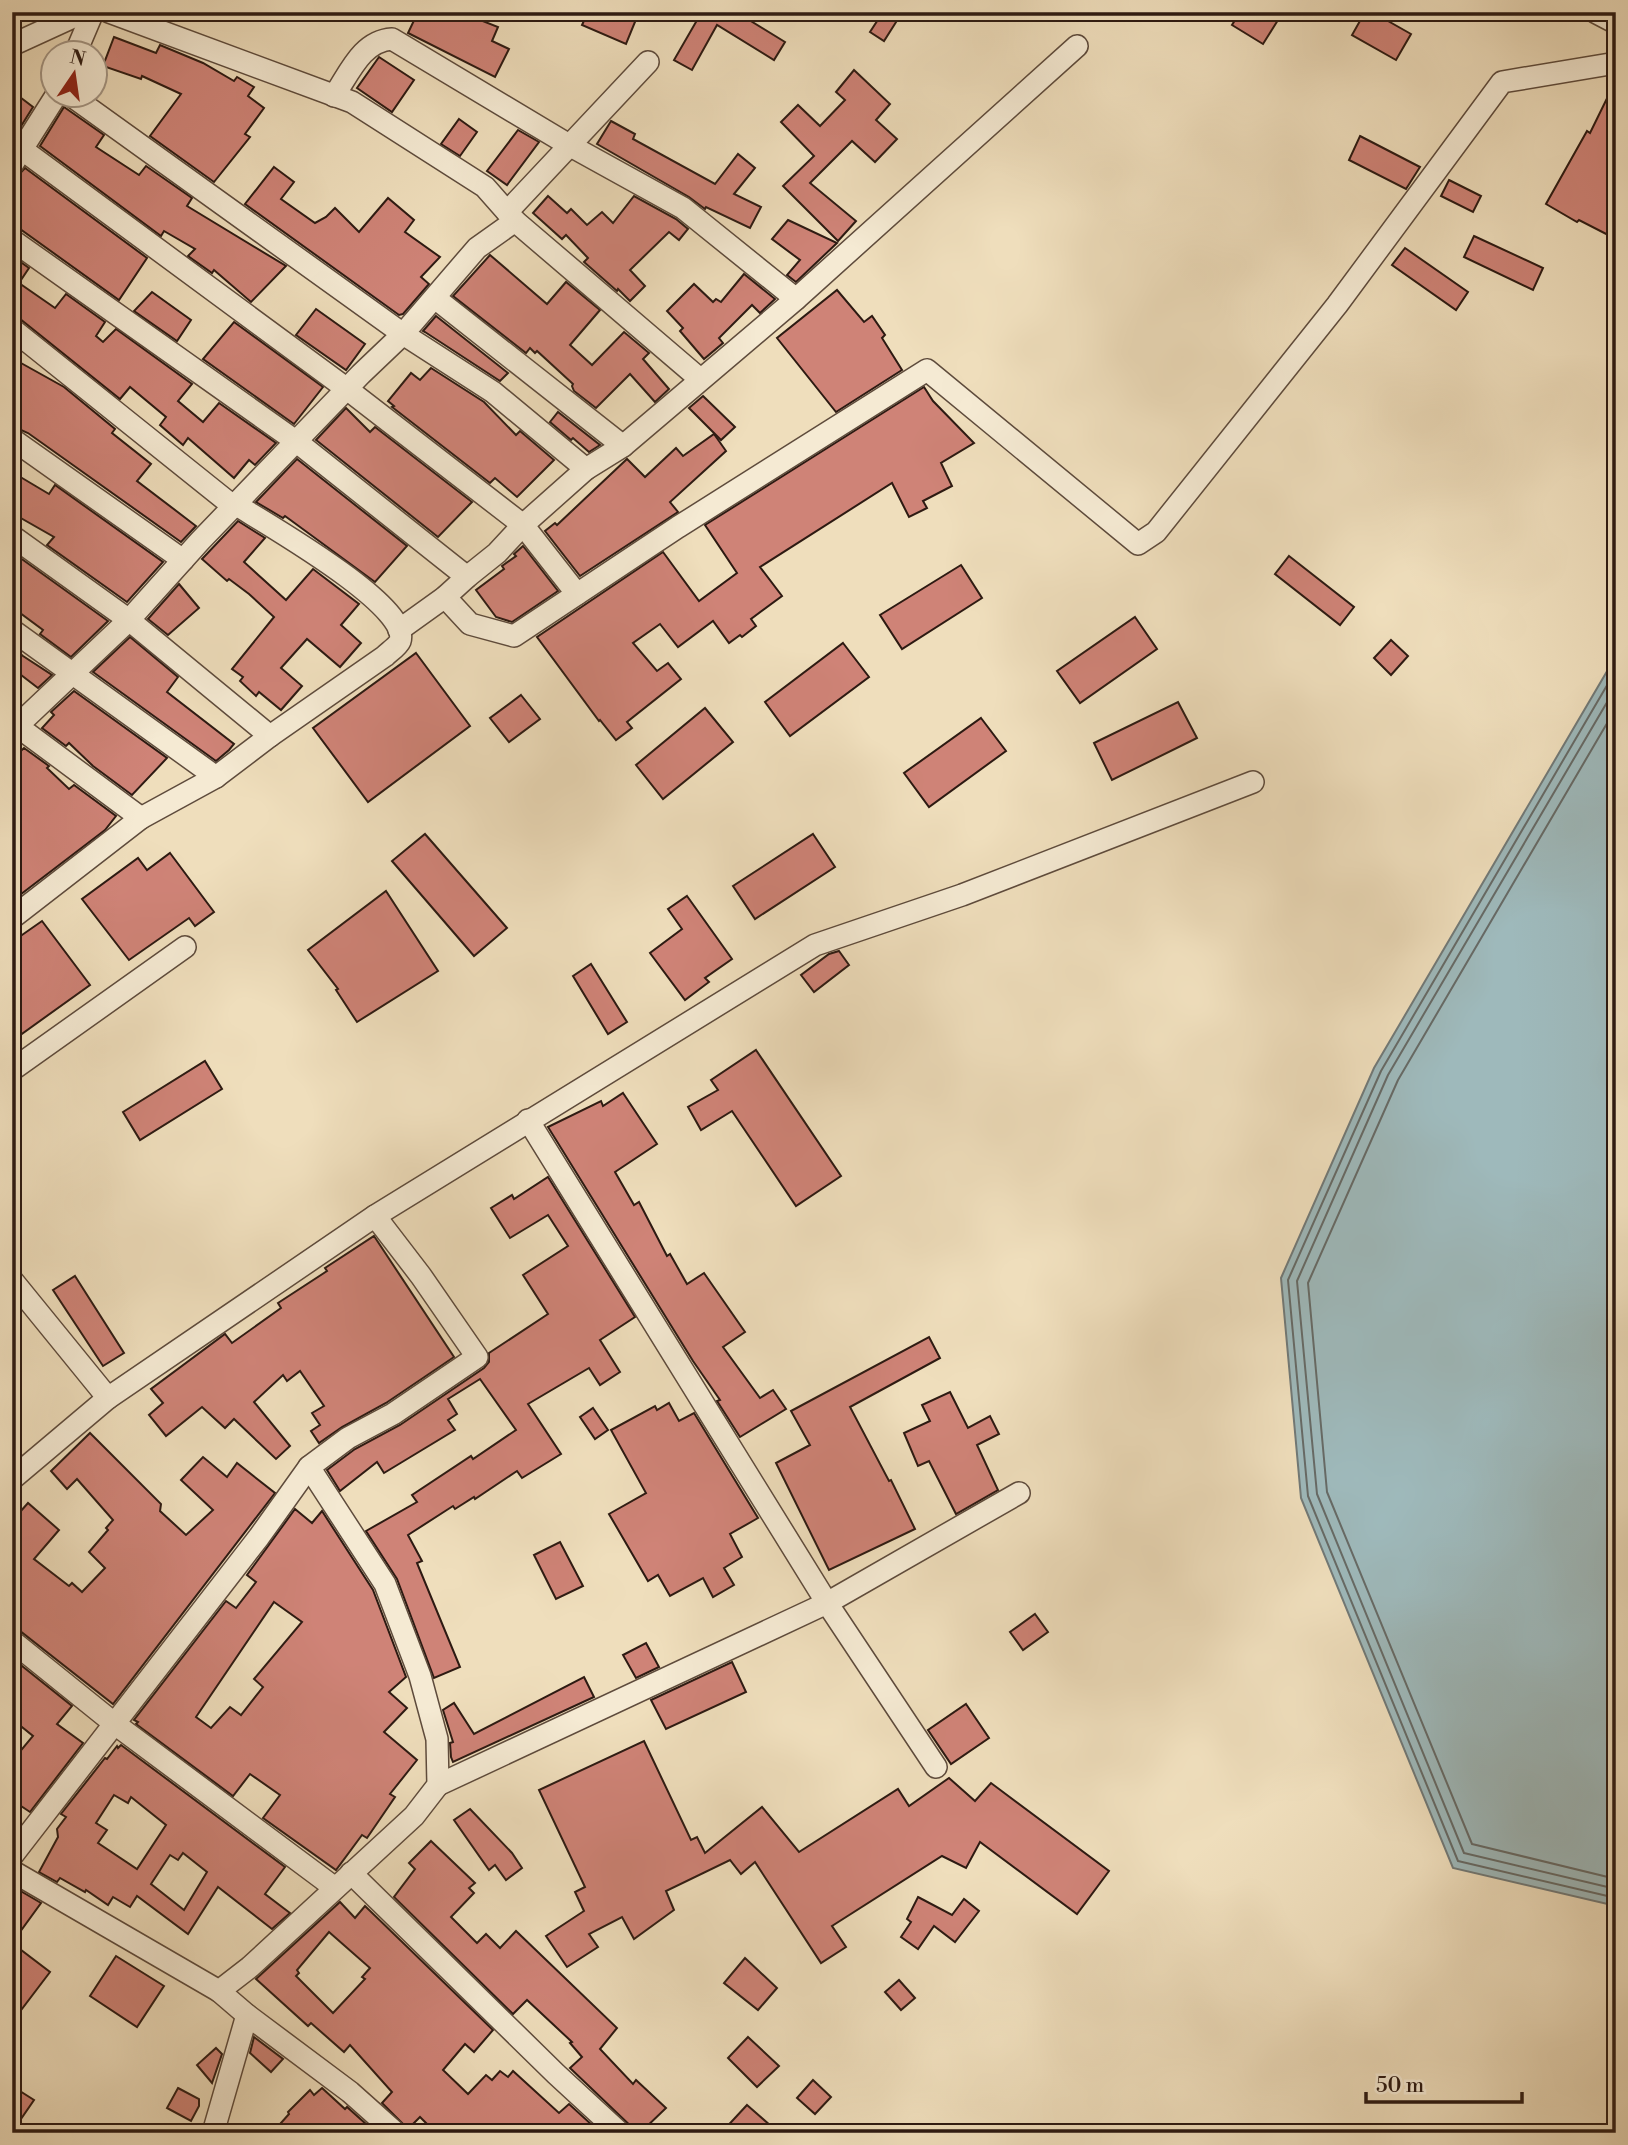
<svg xmlns="http://www.w3.org/2000/svg" width="1628" height="2145" font-family="'Libre Bodoni',serif">
<style>
.water{fill:#9eb9bb;stroke:#717977;stroke-width:2}
.lines{fill:none;stroke-linecap:round;stroke-linejoin:round}
.shore{stroke:#666a66;stroke-width:2}
.building{fill:#cf8377;stroke:#2d1a12;stroke-width:2;fill-rule:evenodd}
.street-casing{stroke:#5e4b3c;stroke-width:24}
.street{stroke:#f5ead3;stroke-width:21}
</style>
<rect width="100%" height="100%" fill="#efdebc"/>
<filter id="stains"><feTurbulence type="fractalNoise" baseFrequency=".00286" numOctaves="4"/><feColorMatrix values="0 0 0 0 .2 0 0 0 0 .09 0 0 0 0 .02 0 0 0 .5 -.17"/></filter>
<radialGradient id="worn" r=".72"><stop offset=".6" stop-color="#630" stop-opacity="0"/><stop offset="1" stop-color="#630" stop-opacity=".3"/></radialGradient>
<path class="water" d="M1616 656V1906L1453 1868 1301 1498 1281 1278 1374 1068Z"/>
<g class="lines">
<g class="shore">
<path d="M1616 670 1381 1071 1288 1280 1308 1496 1458 1861 1616 1898"/>
<path d="M1616 687 1388 1075 1297 1281 1317 1494 1464 1853 1616 1889"/>
<path d="M1616 708 1398 1080 1308 1283 1327 1492 1472 1844 1616 1879"/>
</g>
</g>
<g class="building">
<path d="M418 12H460L498 27 492 41 509 49 495 77 408 33Z"/>
<path d="M588 12H625L637 17 626 44 582 25Z"/>
<path d="M696 12H736L785 42 774 60 717 25 692 70 674 60 700 15Z"/>
<path d="M883 12 898 19 884 41 870 32Z"/>
<path d="M1240 12H1283L1263 44 1232 25Z"/>
<path d="M1365 12H1372L1411 34 1396 60 1352 35Z"/>
<path d="M114 37 156 53 160 45 203 63 234 81 237 77 254 87 248 96 264 108 245 134 250 137 214 182 150 136 181 94 142 76 141 79 103 66Z"/>
<path d="M379 57 414 80 392 112 357 88Z"/>
<path d="M854 70 890 104 876 120 897 139 875 162 852 141 810 183 856 221 838 241 783 186 814 156 781 122 798 105 820 126 845 100 836 92Z"/>
<path d="M1616 80V239L1579 220 1577 222 1546 204 1587 131 1590 133Z"/>
<path d="M12 91 33 107 18 131 12 129Z"/>
<path d="M64 107 104 135 96 147 139 175 146 166 192 198 187 206 286 266 251 302 214 270 212 273 188 256 195 249 164 231 161 236 40 146Z"/>
<path d="M459 119 477 132 460 156 441 144Z"/>
<path d="M611 121 635 134 633 139 715 184 738 154 755 168 734 194 761 207 750 228 706 207 705 209 689 197 597 144Z"/>
<path d="M518 130 539 142 507 185 487 171Z"/>
<path d="M1360 136 1420 167 1406 189 1349 160Z"/>
<path d="M274 167 294 182 281 199 315 223 326 217 335 208 359 232 388 198 414 220 405 232 440 257 421 277 429 284 403 314 399 315 245 204Z"/>
<path d="M25 168 147 258 119 300 20 229 12 227V182Z"/>
<path d="M1449 180 1481 196 1473 212 1441 196Z"/>
<path d="M548 196 567 213 571 209 587 225 602 212 613 223 634 196 676 219 688 229 679 240 669 232 630 270 645 286 630 301 618 289 617 291 584 262 588 258 566 235 562 239 533 213Z"/>
<path d="M788 220 837 243 796 282 787 275 800 260 772 239Z"/>
<path d="M1474 236 1543 268 1533 290 1464 257Z"/>
<path d="M1405 248 1468 292 1456 310 1392 265Z"/>
<path d="M490 255 547 304 566 282 600 310 570 345 592 365 624 332 649 353 643 359 669 389 655 402 630 374 596 408 574 391 572 386 573 384 537 351 535 353 530 348 526 353 453 296Z"/>
<path d="M12 256 29 268 19 283 55 308 66 294 105 322 96 336 103 342 116 329 192 384 178 401 203 422 219 403 276 443 255 465 249 460 234 478 188 438 183 445 160 425 166 417 130 387 120 399 20 319 12 316Z"/>
<path d="M744 274 775 299 760 313 752 305 719 338 723 343 704 359 680 331 683 328 667 311 694 284 713 302 716 299 721 302Z"/>
<path d="M837 290 864 322 872 316 885 335 882 338 902 370 836 412 777 338Z"/>
<path d="M152 292 191 320 177 341 134 311Z"/>
<path d="M316 309 365 344 346 370 296 335Z"/>
<path d="M436 316 508 373 500 381 425 332 423 331Z"/>
<path d="M234 322 323 387 294 424 203 359Z"/>
<path d="M12 358 64 387 115 429 112 433 151 464 137 481 196 526 181 542 28 433 12 426Z"/>
<path d="M431 368 484 402 516 435 520 431 554 460 517 497 495 478 490 483 392 407 394 406 388 401 411 373 420 380Z"/>
<path d="M924 387 933 401 974 443 941 463 952 486 923 501 927 508 909 517 892 483 760 567 782 596 751 619 756 626 742 637 740 635 729 643 713 621 678 647 660 624 633 643 657 671 668 663 681 679 627 722 632 728 616 740 600 720 599 721 537 637 663 552 699 601 737 573 705 525Z"/>
<path d="M703 396 735 427 721 440 689 408Z"/>
<path d="M346 408 370 432 375 427 472 502 438 537 316 440Z"/>
<path d="M558 412 600 445 589 452 573 438 571 440 550 422Z"/>
<path d="M714 434 726 451 670 502 678 512 580 576 545 531 555 523 557 525 627 459 645 477 676 448 683 456Z"/>
<path d="M297 459 407 546 375 582 285 516 283 518 256 502Z"/>
<path d="M12 472 49 494 55 485 163 562 127 602 47 545 54 537 12 513Z"/>
<path d="M238 521 265 538 244 562 286 600 313 569 359 604 341 625 361 643 340 667 307 639 281 668 302 686 281 710 259 692 256 696 240 681 243 677 232 669 274 617 249 594 229 579 227 581 202 559Z"/>
<path d="M523 546 558 591 512 622 496 617 476 590 504 569 502 566 516 556 514 554Z"/>
<path d="M12 552 108 621 71 657 40 634 43 630 12 607Z"/>
<path d="M1289 556 1354 607 1340 625 1275 574Z"/>
<path d="M961 565 982 598 902 649 880 615Z"/>
<path d="M179 584 199 608 168 635 148 619Z"/>
<path d="M1135 617 1157 649 1080 703 1057 671Z"/>
<path d="M130 637 178 677 167 692 234 744 229 750 216 761 93 672Z"/>
<path d="M1391 640 1408 656 1391 675 1374 658Z"/>
<path d="M843 643 869 677 790 736 765 702Z"/>
<path d="M12 647 23 656 52 675 38 688 12 668Z"/>
<path d="M416 653 470 726 368 802 313 728Z"/>
<path d="M74 691 167 758 132 795 93 766 69 743 66 746 42 728 54 715 51 712Z"/>
<path d="M521 695 540 719 509 742 490 718Z"/>
<path d="M1178 702 1197 738 1112 780 1094 743Z"/>
<path d="M705 708 733 742 663 799 636 765Z"/>
<path d="M981 718 1006 751 929 807 904 773Z"/>
<path d="M24 748 49 766 47 768 69 789 74 785 116 816 105 830 12 901V759Z"/>
<path d="M425 834 507 928 474 956 392 861Z"/>
<path d="M813 834 835 867 755 919 733 886Z"/>
<path d="M170 853 214 912 195 926 189 918 129 960 82 899 138 858 147 870Z"/>
<path d="M386 891 438 971 357 1022 336 990 338 989 308 950Z"/>
<path d="M687 896 732 959 705 978 709 982 685 1000 650 953 682 929 668 909Z"/>
<path d="M42 921 90 985 12 1041V942Z"/>
<path d="M839 951 849 965 814 992 801 975 829 954Z"/>
<path d="M591 964 627 1022 608 1034 573 976Z"/>
<path d="M756 1050 841 1176 796 1206 732 1111 701 1130 688 1107 718 1090 711 1080Z"/>
<path d="M205 1061 222 1089 140 1140 123 1112Z"/>
<path d="M623 1093 657 1144 615 1172 634 1205 639 1202 667 1256 670 1254 687 1284 704 1273 745 1332 723 1347 760 1398 773 1390 786 1409 740 1437 717 1401 720 1400 693 1361 548 1127 601 1101 603 1106Z"/>
<path d="M548 1177 635 1317 600 1340 620 1372 600 1385 589 1368 528 1404 561 1454 522 1478 517 1471 475 1499 474 1497 455 1509 453 1506 408 1535 422 1561 417 1563 460 1667 434 1678 397 1579 366 1531 417 1502 412 1495 471 1456 473 1459 516 1430 480 1379 448 1399 457 1414 448 1420 455 1430 384 1473 377 1462 340 1491 327 1470 355 1449 400 1425 484 1368 489 1362V1353L548 1314 523 1275 568 1246 548 1215 510 1238 491 1208 512 1195 514 1199Z"/>
<path d="M374 1236 454 1357 386 1403 342 1427 319 1443 311 1431 320 1425 312 1413 324 1406 300 1371 287 1381 283 1375 254 1402 290 1446 276 1459 234 1419 225 1428 202 1407 166 1436 149 1415 163 1403 151 1389 225 1334 232 1343 281 1308 278 1303 327 1271 325 1268Z"/>
<path d="M75 1276 124 1353 103 1366 53 1290Z"/>
<path d="M929 1337 940 1358 850 1407 889 1481 891 1480 915 1529 829 1570 776 1463 810 1445 791 1411Z"/>
<path d="M950 1392 968 1428 990 1416 999 1434 977 1445 998 1490 956 1514 929 1461 918 1466 904 1433 930 1421 922 1405Z"/>
<path d="M669 1403 679 1421 694 1413 758 1518 730 1534 742 1557 724 1568 734 1585 713 1597 703 1578 670 1596 658 1575 648 1581 609 1514 646 1493 611 1430 655 1406 657 1410Z"/>
<path d="M593 1408 608 1430 595 1439 580 1417Z"/>
<path d="M90 1433 161 1504 160 1511 186 1535 213 1510 181 1480 203 1457 227 1477 237 1463 275 1493 113 1704 20 1631 12 1628V1521L28 1503 59 1530 34 1559 69 1586 72 1583 82 1592 105 1568 89 1552 108 1530 106 1528 113 1520 77 1479 67 1489 51 1471Z"/>
<path d="M295 1509 312 1523 322 1511 373 1590 406 1677 389 1692 407 1708 384 1732 417 1760 390 1794 395 1797 367 1838 362 1835 336 1870 263 1818 280 1795 250 1774 233 1796 136 1724 138 1722 134 1720 226 1601 236 1608 256 1582 247 1575ZM274 1602 302 1622 254 1679 263 1687 241 1715 230 1707 211 1728 196 1717Z"/>
<path d="M560 1542 583 1586 556 1599 534 1555Z"/>
<path d="M1035 1614 1048 1632 1023 1650 1010 1632Z"/>
<path d="M646 1643 659 1667 636 1678 623 1655Z"/>
<path d="M12 1658 72 1706 57 1724 83 1743 30 1812 12 1800V1788L20 1776 12 1770V1761L33 1736 12 1719Z"/>
<path d="M732 1662 746 1692 666 1729 651 1700Z"/>
<path d="M584 1677 594 1697 453 1762 451 1757 450 1743 453 1742 443 1710 454 1703 474 1734Z"/>
<path d="M966 1704 989 1738 951 1764 928 1730Z"/>
<path d="M644 1741 691 1840 697 1837 705 1853 762 1807 799 1852 898 1789 909 1806 949 1778 975 1801 991 1783 1109 1871 1077 1914 980 1842 966 1868 942 1856 832 1926 846 1947 821 1963 755 1862 741 1874 730 1860 666 1891 674 1910 634 1939 622 1917 589 1934 598 1947 567 1967 546 1936 584 1911 575 1892 585 1887 539 1790Z"/>
<path d="M121 1745 285 1867 265 1894 290 1913 272 1929 218 1887 188 1934 137 1896 130 1907 113 1897 108 1905 86 1890 85 1892 60 1878 57 1882 39 1872 58 1837 57 1829 66 1817 61 1814 105 1758 107 1759 117 1746 118 1748ZM114 1795 128 1803 131 1797 166 1825 137 1869 98 1843 107 1830 96 1823ZM183 1853 207 1872 184 1910 151 1884 170 1855 178 1860Z"/>
<path d="M470 1809 512 1853 522 1868 506 1880 495 1865 489 1870 454 1820Z"/>
<path d="M431 1841 475 1883 469 1888 474 1893 451 1917 477 1943 486 1934 500 1948 516 1931 617 2028 600 2049 633 2084 636 2080 666 2108 640 2133H638L570 2068 582 2057 570 2043 572 2042 527 2000 513 2014 394 1897 415 1869 409 1863Z"/>
<path d="M12 1886 41 1903 12 1943 50 1972 12 2022Z"/>
<path d="M918 1897 952 1915 964 1899 979 1911 955 1942 934 1926 918 1949 901 1937 911 1922 907 1919Z"/>
<path d="M340 1902 355 1918 365 1906 493 2030 474 2052 465 2044 443 2070 468 2094 486 2075 492 2080 500 2071 508 2077 513 2071 559 2113 569 2104 592 2125 585 2133H436L420 2117 408 2129 382 2103 392 2092 350 2045 344 2052 311 2023 308 2026 256 1979ZM329 1932 370 1968 362 1977 365 1979 333 2013 296 1976 299 1973 297 1970Z"/>
<path d="M116 1956 164 1986 137 2027 90 1996Z"/>
<path d="M745 1958 777 1988 758 2010 724 1983Z"/>
<path d="M899 1980 915 1998 901 2010 885 1992Z"/>
<path d="M254 2037 283 2059 271 2072 250 2053Z"/>
<path d="M748 2037 779 2066 757 2087 728 2058Z"/>
<path d="M216 2048 222 2054 212 2083 197 2065Z"/>
<path d="M813 2080 831 2097 815 2114 797 2098Z"/>
<path d="M12 2086 34 2100 12 2132Z"/>
<path d="M178 2088 199 2099V2106L191 2121 167 2108Z"/>
<path d="M322 2088 345 2109 347 2107 376 2133H272L289 2114 288 2112 310 2090 314 2095Z"/>
<path d="M747 2105 779 2133H721Z"/>
</g>
<g class="lines">
<g class="street-casing">
<g id="street">
<path d="M1595 12 1616 23"/>
<path d="M12 45 84 12"/>
<path d="M76 52 93 12"/>
<path d="M69 94 403 334 493 392 586 469"/>
<path d="M334 96C350 72 362 41 392 39L569 145 683 208 796 299"/>
<path d="M12 142 347 389 523 525 577 594"/>
<path d="M12 165 57 94"/>
<path d="M507 212 648 62"/>
<path d="M515 221 700 379"/>
<path d="M12 240 297 442 467 577"/>
<path d="M435 298 623 446"/>
<path d="M12 329 233 506 235 504C263 522 412 606 400 641 398 646 389 652 385 656L270 736 216 777 141 818"/>
<path d="M12 439 183 560"/>
<path d="M12 536 129 620 270 736"/>
<path d="M445 597 470 624 514 636 678 527 927 370 1138 544 1156 532 1337 305 1502 82 1616 63"/>
<path d="M12 630 216 777"/>
<path d="M399 630 445 597 467 577 497 553 523 525 586 469 623 446 796 299 1077 46"/>
<path d="M12 918 141 818 17 726 129 620 200 541 361 374 403 334 477 248 515 221 485 187 352 102 109 12"/>
<path d="M12 1070 185 947"/>
<path d="M528 1120 827 1603 936 1767"/>
<path d="M375 1216 815 945 962 895 1253 782"/>
<path d="M12 1280 108 1398 375 1216 421 1276 477 1357 393 1414 348 1438 309 1467 385 1584 420 1676 437 1739 438 1785 414 1816 250 1967 219 1991 12 1871"/>
<path d="M12 1479 108 1398"/>
<path d="M12 1641 115 1724 335 1888"/>
<path d="M438 1785 827 1603 1019 1493"/>
<path d="M12 1856 259 1537 309 1467"/>
<path d="M351 1873 556 2074 620 2133"/>
<path d="M219 1991 247 2015 350 2092 396 2133"/>
<path d="M213 2133 247 2015"/>
</g>
</g>
<use href="#street" class="street"/>
</g>
<rect width="1628" height="2145" fill="none" stroke="#efdebc" stroke-width="42"/>
<rect x="14" y="14" width="1600" height="2117" fill="none" stroke="#2d1a12" stroke-width="3.5"/>
<rect x="21" y="21" width="1586" height="2103" fill="none" stroke="#2d1a12" stroke-width="2"/>
<g transform="translate(74 74) rotate(13)"><circle r="33" fill="#f5ead3" stroke="#a59786" stroke-width="2"/>
<path d="M0-5L12 26L0 18L-12 26Z" fill="#8f2418"/>
<text y="-10" font-size="19" font-weight="bold" text-anchor="middle" fill="#2d1a12">N</text>
</g>
<path d="M1366 2092v10h156v-10" fill="none" stroke="#2d1a12" stroke-width="3.5"/>
<text x="1376" y="2092" font-size="21" fill="#2d1a12" stroke="#f5ead3" stroke-width="5" paint-order="stroke">50 m</text>
<rect width="100%" height="100%" filter="url(#stains)"/>
<rect width="100%" height="100%" fill="url(#worn)"/>
</svg>
